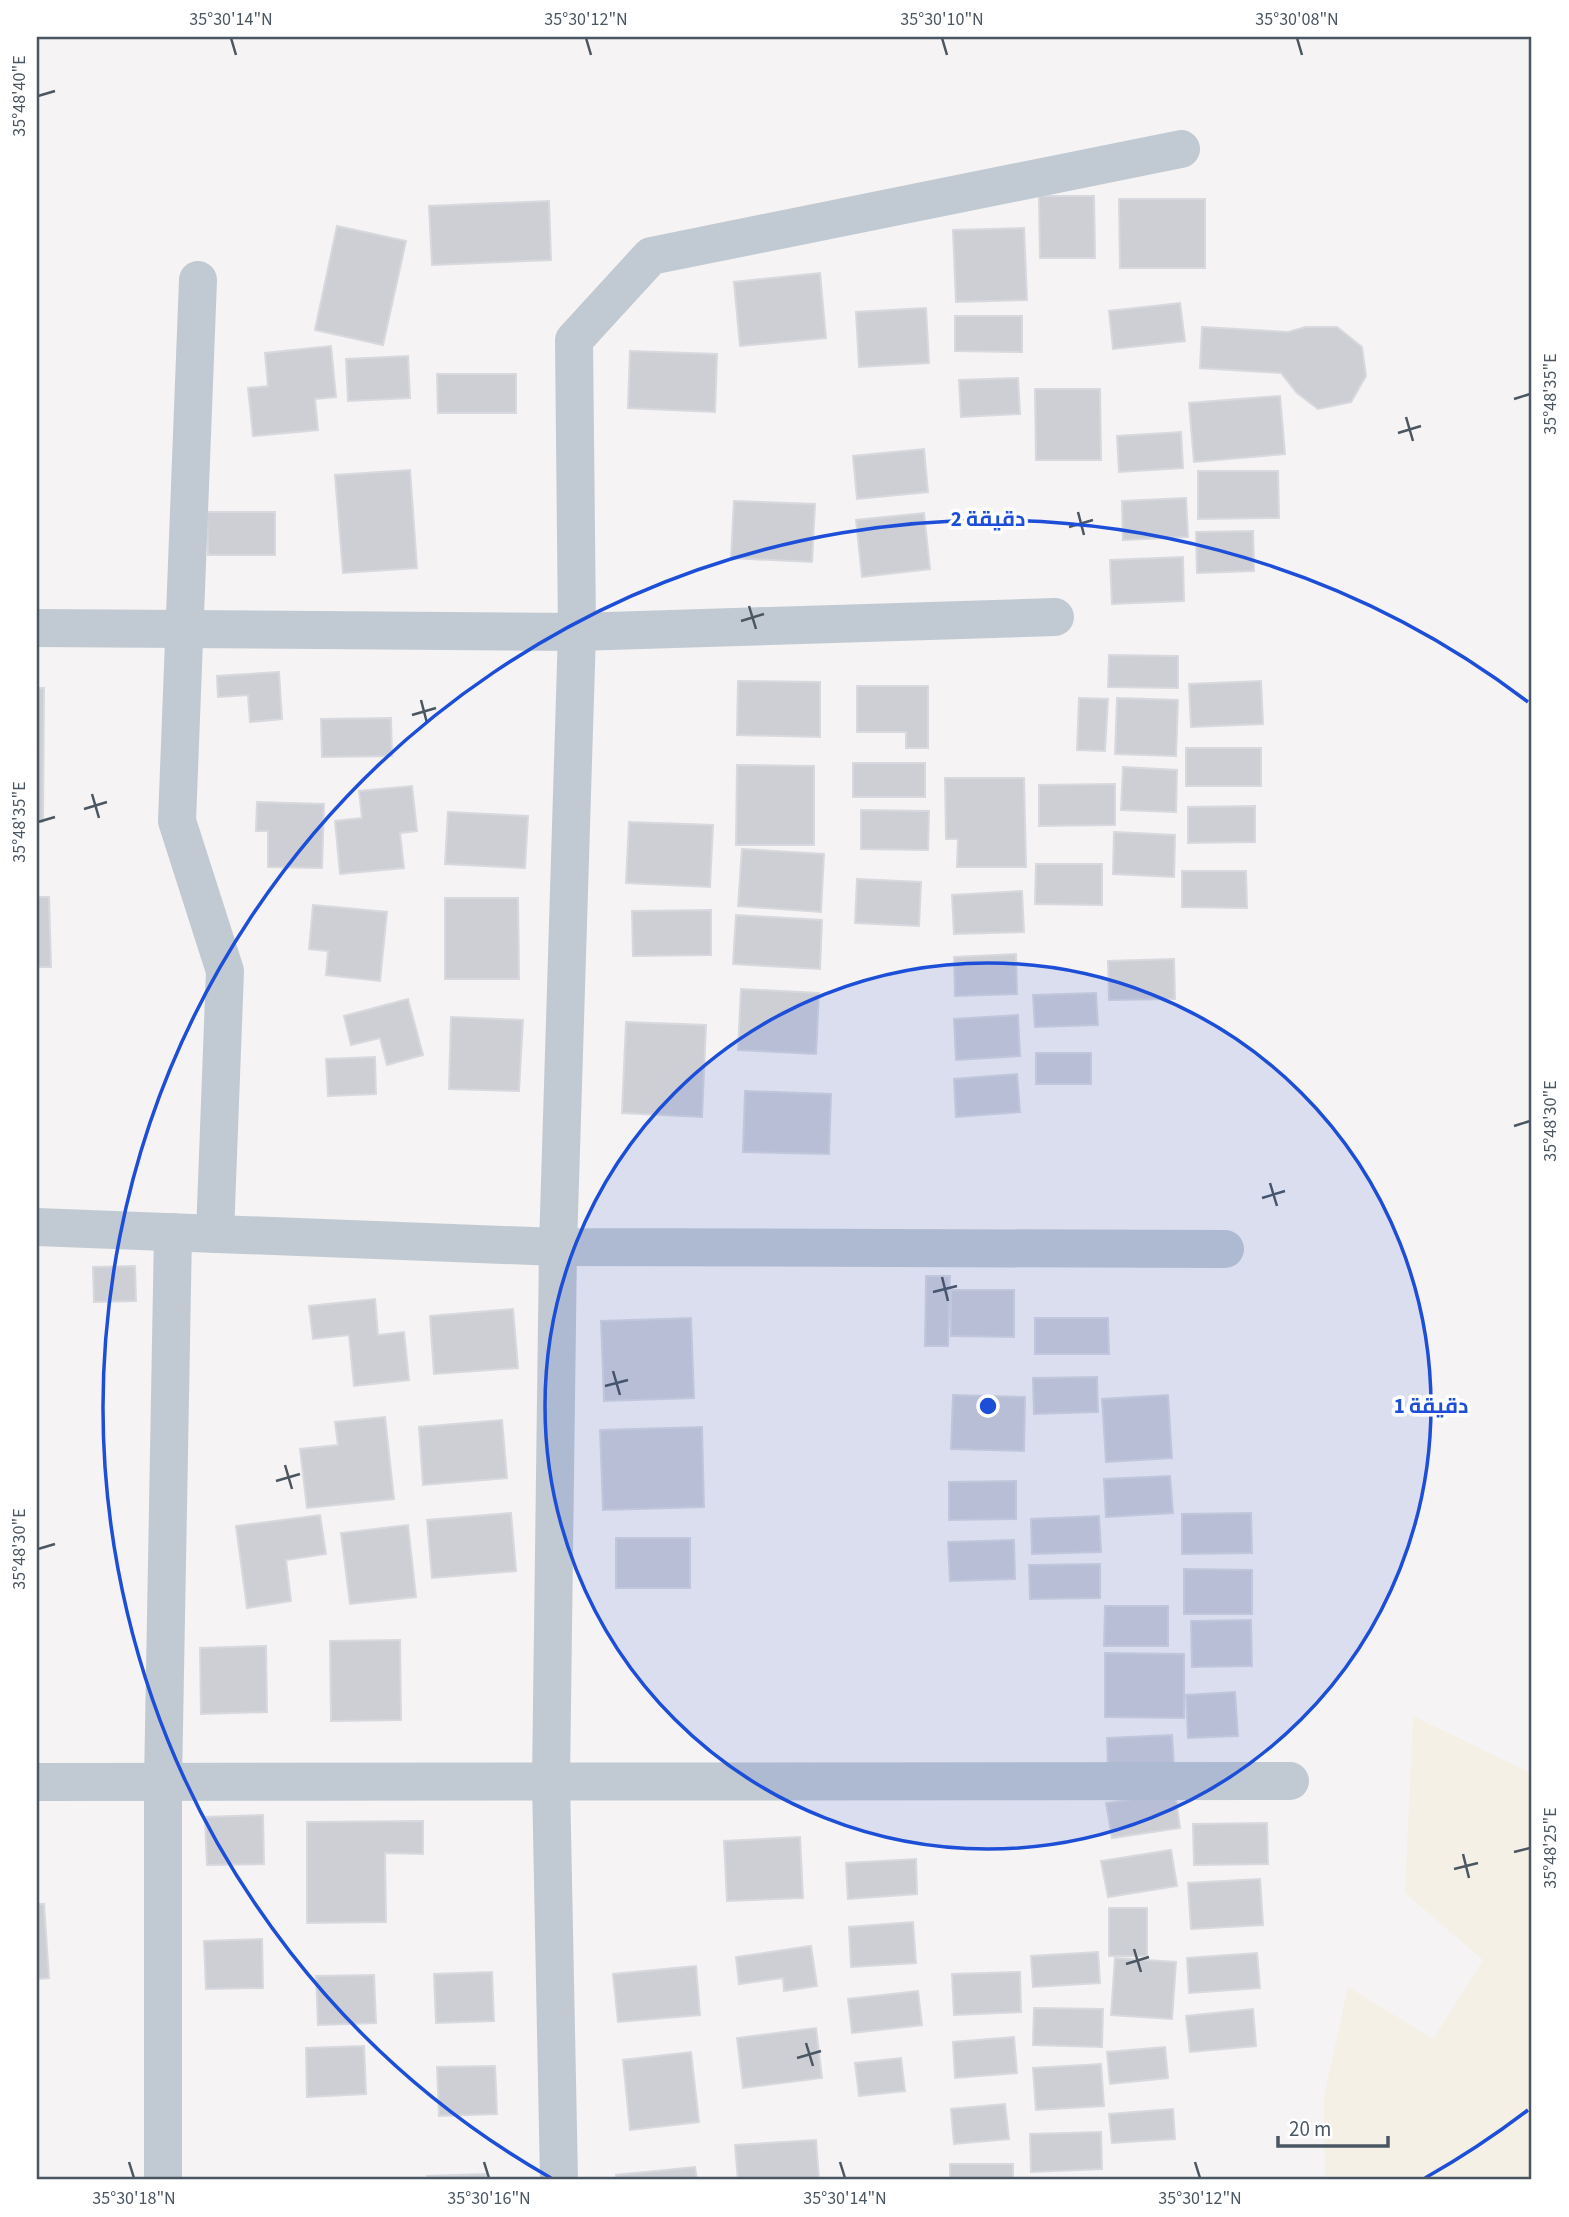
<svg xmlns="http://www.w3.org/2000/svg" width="1569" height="2217" font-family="'Source Sans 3',Cairo,sans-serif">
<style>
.sand{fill:#f5f0e5}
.building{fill:#cdcfd5;stroke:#d7d9de;stroke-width:2}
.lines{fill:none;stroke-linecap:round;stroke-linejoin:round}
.minor{stroke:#c1cad2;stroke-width:38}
.ticks{fill:none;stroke:#4a5661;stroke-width:2.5}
.ring{fill:none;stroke:#1d4ed8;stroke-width:3.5}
.centre{fill:#1d4ed8;stroke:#fff;stroke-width:3.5}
.ring-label{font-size:21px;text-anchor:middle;font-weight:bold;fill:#1d4ed8;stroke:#fff;stroke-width:7;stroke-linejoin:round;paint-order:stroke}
.neatline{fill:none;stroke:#4a5661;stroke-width:2.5}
.ticks-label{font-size:18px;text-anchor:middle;fill:#4a5661}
</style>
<rect width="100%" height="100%" fill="#f5f3f3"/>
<path class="sand" d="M1413 1716 1532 1774V2180H1325L1324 2096 1348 1987 1433 2039 1483 1960 1405 1893Z"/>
<g class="building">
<path d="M1039 196H1094L1095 258H1040Z"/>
<path d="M1119 199H1205V268H1120Z"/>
<path d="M549 201 551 260 432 265 429 206Z"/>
<path d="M337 226 406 241 383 345 315 330Z"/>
<path d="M1024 228 1027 300 956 302 953 230Z"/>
<path d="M820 273 826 338 740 346 734 282Z"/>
<path d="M1180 303 1185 341 1113 349 1109 311Z"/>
<path d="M926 308 929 363 859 367 856 312Z"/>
<path d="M955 316H1022V352L955 351Z"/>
<path d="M1202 327 1288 332 1306 327H1337L1362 347 1366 376 1351 402 1318 409 1297 393 1281 373 1200 368Z"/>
<path d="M331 346 336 397 315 399 318 430 253 436 248 388 268 386 265 353Z"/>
<path d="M630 351 717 354 715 412 628 408Z"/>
<path d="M408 356 410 398 348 401 346 359Z"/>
<path d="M437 374H516V413H438Z"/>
<path d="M1018 378 1020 414 961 417 959 380Z"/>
<path d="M1035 389H1100L1101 460H1036Z"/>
<path d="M1280 396 1285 454 1194 462 1189 403Z"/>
<path d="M1181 432 1183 468 1119 472 1117 436Z"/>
<path d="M924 449 928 492 857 499 853 456Z"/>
<path d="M410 470 417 568 343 573 335 475Z"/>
<path d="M1198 471H1278L1279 518 1198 519Z"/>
<path d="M1186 498 1188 537 1123 540 1122 501Z"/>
<path d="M734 501 815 504 812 562 731 558Z"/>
<path d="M207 512H275V555H208Z"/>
<path d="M924 513 930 569 862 577 856 520Z"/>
<path d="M1253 531 1254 571 1197 573 1196 532Z"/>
<path d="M1183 557 1184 601 1112 604 1110 560Z"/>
<path d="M1109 655 1178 656V688L1108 687Z"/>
<path d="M279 672 282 719 250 722 248 695 218 697 217 676Z"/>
<path d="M738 681 820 682V737L737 735Z"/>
<path d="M1261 681 1263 724 1191 727 1189 684Z"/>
<path d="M857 686H928V748H906V732H857Z"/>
<path d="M37 688H44L43 822H37Z"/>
<path d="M1079 698 1108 699 1105 751 1077 750Z"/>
<path d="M1117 698 1178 700 1176 756 1115 754Z"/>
<path d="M391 718 392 756 322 757 321 719Z"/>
<rect x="1186" y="748" width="75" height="38"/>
<rect x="853" y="763" width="72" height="34"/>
<path d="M737 765 814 766V845H736Z"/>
<path d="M1123 767 1177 770 1176 812 1121 810Z"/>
<path d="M945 778H1024L1026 867H957L958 839H946Z"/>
<path d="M1115 784V825L1039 826V785Z"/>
<path d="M412 786 417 831 400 833 404 868 340 874 335 821 362 818 359 791Z"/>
<path d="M257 802 324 804 322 868 268 867V831H256Z"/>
<path d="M1255 806V842L1188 843V807Z"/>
<path d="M861 810 929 811 928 850 861 849Z"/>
<path d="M448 812 528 816 525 868 445 864Z"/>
<path d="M629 822 713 825 710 887 626 883Z"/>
<path d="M1114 832 1175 835 1174 877 1113 874Z"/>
<path d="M742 849 824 854 821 912 738 906Z"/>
<path d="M1036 864H1102V905L1035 904Z"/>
<path d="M1182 871H1246L1247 908 1182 907Z"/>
<path d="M857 879 921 882 919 926 855 923Z"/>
<path d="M1022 891 1024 932 954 934 952 895Z"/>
<path d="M37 897H49L51 967H37Z"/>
<path d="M445 898H518L519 979H445Z"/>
<path d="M313 905 387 912 380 981 326 975 328 951 309 949Z"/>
<path d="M711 910V955L633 956 632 911Z"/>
<path d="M736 915 822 920 820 969 733 964Z"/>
<path d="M1016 954 1017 994 955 996 954 957Z"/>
<path d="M1174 959 1175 999 1109 1000 1108 961Z"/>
<path d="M741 989 819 993 816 1054 738 1050Z"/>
<path d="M1096 993 1098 1025 1035 1027 1033 995Z"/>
<path d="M408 999 423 1055 387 1065 380 1038 351 1045 344 1016Z"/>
<path d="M1018 1015 1020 1056 956 1060 954 1019Z"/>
<path d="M451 1017 523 1020 519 1091 449 1089Z"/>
<path d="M626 1022 706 1025 702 1117 622 1113Z"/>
<rect x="1036" y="1053" width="55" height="31"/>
<path d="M375 1057 376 1094 328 1096 326 1059Z"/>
<path d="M1017 1074 1020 1112 956 1117 954 1079Z"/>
<path d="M745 1091 831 1094 829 1154 743 1152Z"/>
<path d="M135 1266 136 1301 94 1302 93 1267Z"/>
<path d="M926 1276H950L948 1346H925Z"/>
<path d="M951 1290H1014V1337L951 1336Z"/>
<path d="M375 1299 378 1335 404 1332 409 1380 354 1386 349 1335 313 1339 309 1306Z"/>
<path d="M513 1309 518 1368 434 1374 430 1316Z"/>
<path d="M691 1318 694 1398 604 1401 601 1321Z"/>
<path d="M1035 1318H1108L1109 1354H1035Z"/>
<path d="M1097 1377 1098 1412 1034 1414 1033 1378Z"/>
<path d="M953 1395 1025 1397 1024 1451 951 1449Z"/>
<path d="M1168 1395 1172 1458 1106 1462 1102 1399Z"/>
<path d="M385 1417 394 1499 307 1508 300 1449 338 1445 335 1422Z"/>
<path d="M502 1420 507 1478 423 1485 419 1427Z"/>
<path d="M702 1427 704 1507 603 1510 600 1430Z"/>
<path d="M1170 1476 1173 1513 1106 1517 1104 1479Z"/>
<path d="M1016 1481V1519L949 1520V1482Z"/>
<path d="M511 1513 516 1571 432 1578 427 1520Z"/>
<path d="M1251 1513 1252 1553 1182 1554V1514Z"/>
<path d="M320 1515 326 1554 286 1560 291 1601 247 1608 236 1526Z"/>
<path d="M1099 1516 1101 1552 1032 1554 1031 1519Z"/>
<path d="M408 1525 416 1597 350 1604 341 1533Z"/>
<rect x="616" y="1538" width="74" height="50"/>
<path d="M1014 1540 1015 1579 950 1581 948 1542Z"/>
<path d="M1100 1564V1598L1030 1599 1029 1565Z"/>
<path d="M1184 1569 1252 1570V1614H1184Z"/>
<path d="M1105 1606H1168V1646H1104Z"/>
<path d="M1251 1620 1252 1666 1192 1667 1191 1621Z"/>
<path d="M400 1640 401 1720 331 1721 330 1641Z"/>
<path d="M266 1646 267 1712 201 1714 200 1648Z"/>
<path d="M1105 1653 1184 1654V1718L1105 1717Z"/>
<path d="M1235 1692 1238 1736 1188 1738 1186 1695Z"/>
<path d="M1172 1735 1174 1766 1108 1769 1107 1738Z"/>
<path d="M1175 1793 1180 1828 1112 1838 1106 1803Z"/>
<path d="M263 1815 264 1864 207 1865 205 1817Z"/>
<path d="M423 1821V1854L385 1853 386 1922 307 1923V1822Z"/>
<path d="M1267 1823 1268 1864 1194 1865 1193 1824Z"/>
<path d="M800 1837 803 1898 727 1901 724 1841Z"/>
<path d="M1171 1850 1177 1886 1108 1897 1101 1861Z"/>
<path d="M916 1859 917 1894 848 1899 846 1863Z"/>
<path d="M1260 1879 1263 1925 1191 1929 1188 1883Z"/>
<path d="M37 1904H44L49 1978 37 1979Z"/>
<rect x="1109" y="1908" width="38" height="48"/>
<path d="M913 1922 916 1963 851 1967 849 1927Z"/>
<path d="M262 1939 263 1988 206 1989 204 1941Z"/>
<path d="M811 1946 817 1986 784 1991 783 1978 739 1984 736 1957Z"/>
<path d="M1098 1952 1100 1983 1033 1987 1031 1956Z"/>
<path d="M1257 1953 1260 1988 1189 1993 1187 1958Z"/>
<path d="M1115 1958 1176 1962 1172 2019 1111 2015Z"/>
<path d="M696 1966 700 2015 618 2022 613 1974Z"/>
<path d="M492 1972 494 2021 436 2023 434 1974Z"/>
<path d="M1020 1972 1021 2012 954 2015 952 1974Z"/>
<path d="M374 1975 376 2023 318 2025 316 1976Z"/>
<path d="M918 1991 922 2025 852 2033 848 1999Z"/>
<path d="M1034 2008 1103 2009 1102 2047 1033 2045Z"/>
<path d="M1253 2009 1256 2046 1190 2052 1186 2016Z"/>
<path d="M816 2028 822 2078 743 2088 737 2038Z"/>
<path d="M1014 2037 1017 2073 955 2078 953 2042Z"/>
<path d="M364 2046 366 2094 307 2097 306 2048Z"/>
<path d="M1165 2047 1168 2078 1110 2084 1107 2052Z"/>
<path d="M691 2052 699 2122 630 2130 623 2060Z"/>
<path d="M901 2058 905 2091 859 2096 855 2063Z"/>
<path d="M1101 2064 1104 2106 1036 2110 1033 2068Z"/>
<path d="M495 2066 497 2114 439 2116 437 2067Z"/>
<path d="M1005 2104 1009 2139 954 2144 951 2109Z"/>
<path d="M1173 2109 1175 2139 1112 2143 1109 2114Z"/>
<path d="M1101 2132 1102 2169 1031 2172 1030 2134Z"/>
<path d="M816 2140 819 2180H738L735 2145Z"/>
<rect x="950" y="2164" width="63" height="16"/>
<path d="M695 2167 697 2180H617L616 2175Z"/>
<path d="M486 2174V2180H428L427 2176Z"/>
</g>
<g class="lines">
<g class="minor">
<path d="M198 280 177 821 225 971 215 1234"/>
<path d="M37 628 577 632 1055 617"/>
<path d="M37 1227 558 1247 1225 1249"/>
<path d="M37 1782 1290 1781"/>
<path d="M163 2180V1782L173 1232"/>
<path d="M559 2180 551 1781 558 1247 577 632 574 340 651 256 1181 149"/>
</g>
</g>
<path class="ticks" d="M231 38 236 55M586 38 591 55M942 38 947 55M1297 38 1302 55M38 96 55 91M1514 399 1530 394M1406 417 1413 441M1398 433 1421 426M1078 512 1084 535M1069 527 1093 520M749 606 756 629M741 621 764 614M421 700 427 723M412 715 436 708M92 794 99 818M84 809 107 802M38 822 55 817M1514 1126 1530 1121M1270 1183 1277 1206M1262 1198 1285 1191M942 1277 948 1301M933 1292 957 1286M613 1371 620 1395M605 1386 628 1380M285 1465 292 1489M276 1481 300 1474M38 1549 55 1544M1514 1852 1530 1848M1463 1854 1469 1878M1454 1869 1478 1863M1134 1949 1141 1972M1126 1964 1149 1957M806 2043 813 2066M797 2058 821 2051M129 2162 134 2178M484 2162 489 2178M840 2162 845 2178M1195 2162 1200 2178"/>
<circle cx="988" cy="1406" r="443" fill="#1d4ed8" fill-opacity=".12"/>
<g class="ring">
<circle cx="988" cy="1406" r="443"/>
<path d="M1528 2110A887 887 0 0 1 1425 2178M551 2178A887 887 0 1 1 1528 702"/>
</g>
<circle cx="988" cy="1406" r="10" class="centre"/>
<g class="ring-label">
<text x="988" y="526">2 دقيقة</text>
<text x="1431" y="1413">1 دقيقة</text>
</g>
<rect width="1569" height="2217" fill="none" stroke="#ffffff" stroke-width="77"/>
<path d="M1278 2136v10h110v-10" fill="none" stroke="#4a5661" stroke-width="3.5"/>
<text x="1289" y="2136" font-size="21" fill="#4a5661" stroke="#ffffff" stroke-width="5" paint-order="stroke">20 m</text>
<rect x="38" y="38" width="1492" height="2140" class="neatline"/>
<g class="ticks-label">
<text x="231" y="25">35°30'14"N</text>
<text x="586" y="25">35°30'12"N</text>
<text x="942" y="25">35°30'10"N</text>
<text x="1297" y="25">35°30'08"N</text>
<text transform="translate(19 96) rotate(-90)" y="6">35°48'40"E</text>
<text transform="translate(1550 394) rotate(-90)" y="6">35°48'35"E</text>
<text transform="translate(19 822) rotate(-90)" y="6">35°48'35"E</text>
<text transform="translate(1550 1121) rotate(-90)" y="6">35°48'30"E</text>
<text transform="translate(19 1549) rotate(-90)" y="6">35°48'30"E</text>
<text transform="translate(1550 1848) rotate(-90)" y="6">35°48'25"E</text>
<text x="134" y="2204">35°30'18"N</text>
<text x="489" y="2204">35°30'16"N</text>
<text x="845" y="2204">35°30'14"N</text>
<text x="1200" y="2204">35°30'12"N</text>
</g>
</svg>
